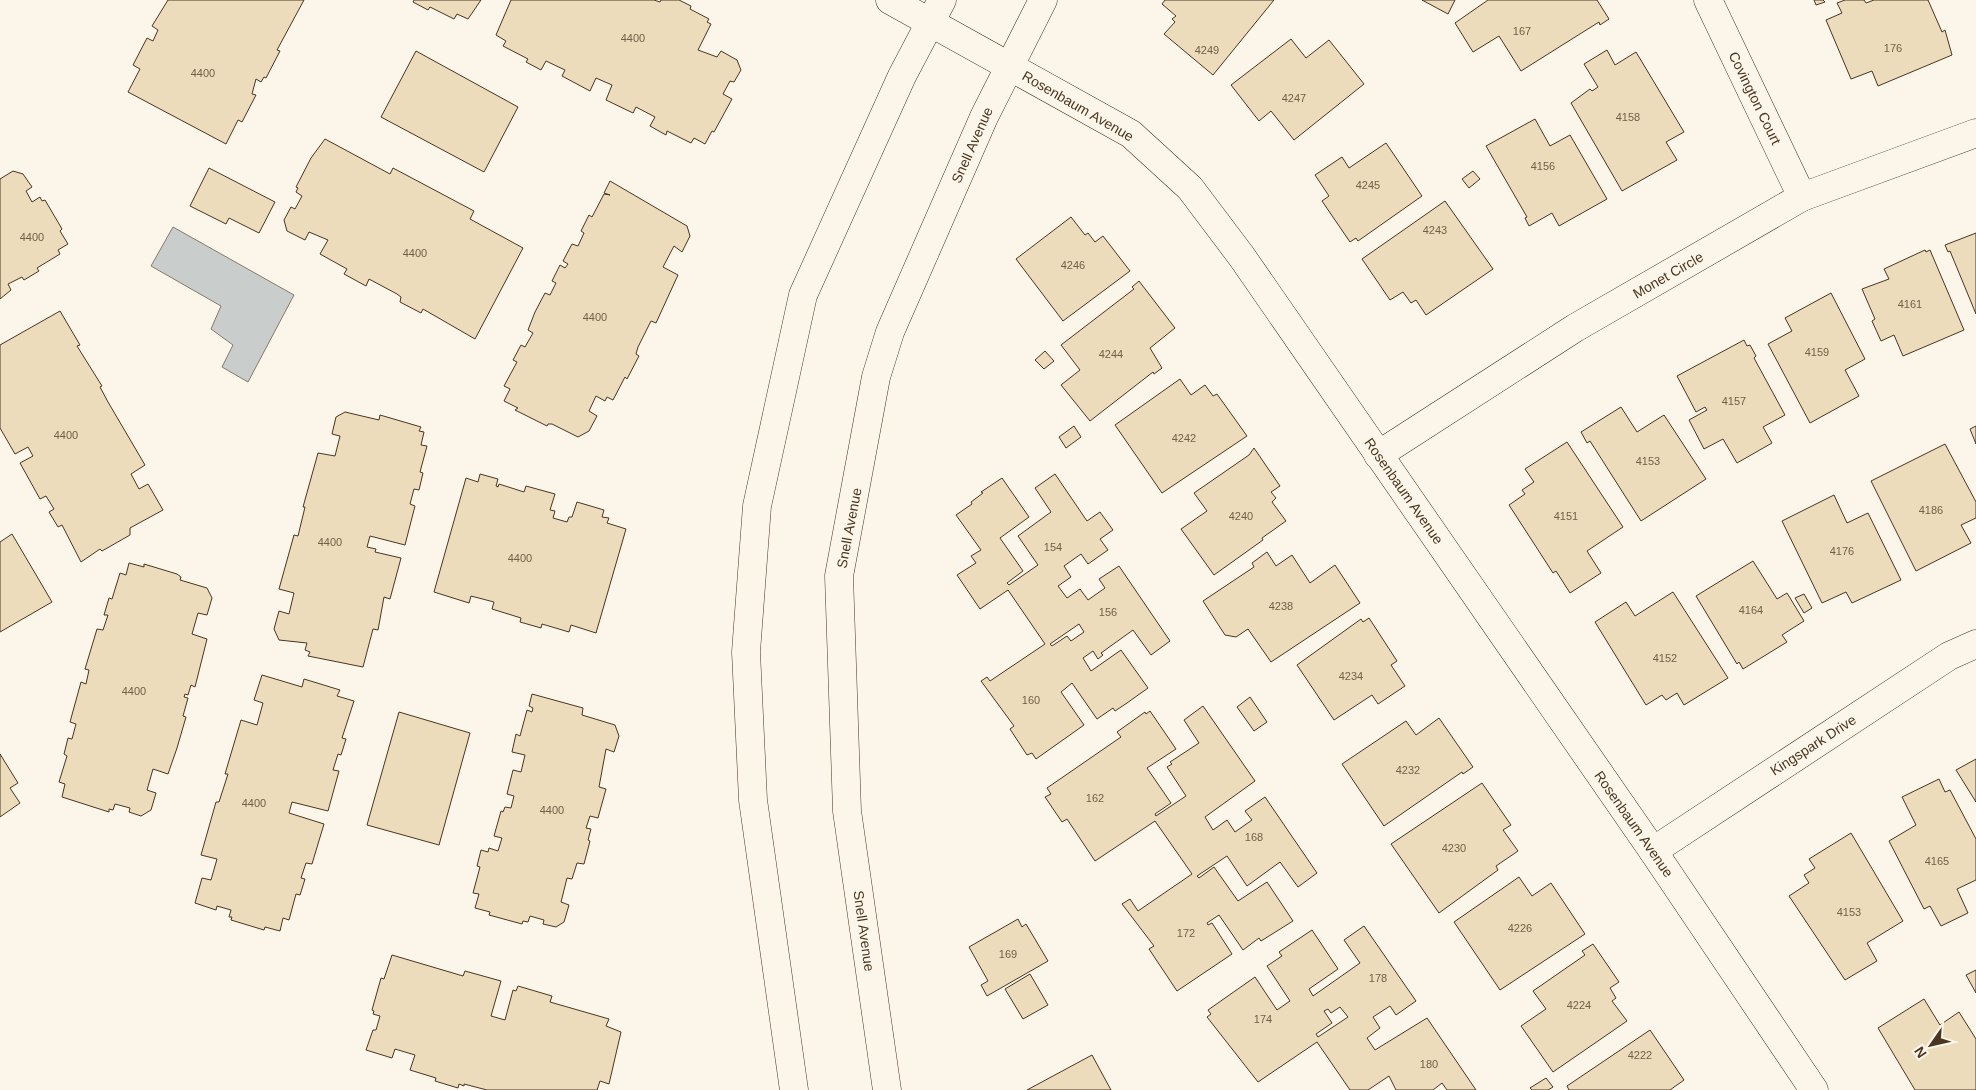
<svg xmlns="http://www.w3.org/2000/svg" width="1976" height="1090" font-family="Arial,sans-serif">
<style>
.water{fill:#c9cecd;stroke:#887966}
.building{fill:#ecdcbc;stroke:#4a3520;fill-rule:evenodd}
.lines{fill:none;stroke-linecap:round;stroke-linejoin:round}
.street-casing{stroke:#4a3520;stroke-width:29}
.secondary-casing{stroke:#4a3520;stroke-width:29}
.street{stroke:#fbf6e9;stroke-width:28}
.secondary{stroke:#fbf6e9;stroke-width:28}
.labels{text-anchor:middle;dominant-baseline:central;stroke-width:4;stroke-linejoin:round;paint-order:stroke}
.number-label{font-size:11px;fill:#725f47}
.street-label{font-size:14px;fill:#4a3520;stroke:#fbf6e9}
</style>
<rect width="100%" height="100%" fill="#fbf6e9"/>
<path class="water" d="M173 227 294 295 248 382 222 367 233 345 211 329 221 306 151 266Z"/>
<g class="building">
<path d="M168 0H304L277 50 280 51 266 78 264 77 261 82 256 79 252 94 256 95 242 122 238 120 226 144 128 92 140 69 133 65 147 38 153 41 158 30 152 26Z"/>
<path d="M414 0H481L468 19 457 14 454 19 430 7 428 10 413 2Z"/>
<path d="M511 0H654L660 2 661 0H679L691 6 690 9 709 19 707 22 711 24 698 50 717 57 721 51 737 60 741 70 734 82 730 81 723 94 732 99 714 132 712 131 705 144 694 138 691 143 667 131 666 135 650 126 655 117 636 107 633 113 606 100 612 85 596 78 590 91 562 76 565 70 546 61 541 70 526 62 528 59 503 46 506 41 496 35Z"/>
<path d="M1165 0H1274L1213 75 1164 34 1175 22 1172 19 1176 16 1162 4Z"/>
<path d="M1422 0H1455L1448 14Z"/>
<path d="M1488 0H1597L1609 19 1600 25 1599 22 1521 71 1499 36 1473 52 1455 23Z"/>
<path d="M1814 0H1823L1825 2 1816 5Z"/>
<path d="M1845 0H1864L1866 3 1874 0H1928L1942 32 1945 30 1952 55 1878 86 1872 71 1851 79 1826 20 1842 13 1837 3Z"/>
<path d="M1291 39 1306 58 1329 40 1364 84 1294 140 1271 111 1259 121 1231 85Z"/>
<path d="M1607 50 1615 65 1636 52 1684 132 1666 142 1677 160 1622 191 1571 103 1590 89 1592 91 1598 87 1584 64Z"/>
<path d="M416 51 518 107 484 172 381 117Z"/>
<path d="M1535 119 1550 146 1570 135 1607 199 1559 226 1552 213 1529 226 1525 218 1527 217 1486 146Z"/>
<path d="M325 139 390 174 393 168 474 211 470 219 523 248 475 339 423 309 421 313 400 302 401 297 397 294 369 279 366 286 344 274 347 269 320 254 328 240 309 232 305 240 287 231 284 220 291 207 295 209 302 196 296 192 298 188 296 187 311 158Z"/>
<path d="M1386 143 1422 196 1358 241 1356 238 1350 242 1322 201 1329 196 1315 175 1342 157 1349 168Z"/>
<path d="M209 168 275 202 259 233 229 218 226 224 190 206Z"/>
<path d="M13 171 23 174 32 187 26 191 32 202 40 197 42 201 45 200 62 229 60 231 68 244 58 250 60 254 37 268 39 271 24 280 22 277 8 284 11 290 0 299V179Z"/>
<path d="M1473 171 1480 179 1469 188 1462 179Z"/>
<path d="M610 181 687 226 690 236 682 252 674 246 663 267 678 275 656 323 651 321 638 347 636 354 639 356 627 379 625 377 613 400 607 397 605 401 596 396 589 411 597 416 589 431 578 437 552 424H548L547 426 515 410 518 408 504 401 510 389 504 386 517 362 513 360 521 345 525 347 533 333 528 330 535 312 545 293 550 295 556 283 552 281 560 265 565 268 568 264 563 261 572 244 578 246 584 233 581 231 589 215 592 217 604 194 610 195 604 193Z"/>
<path d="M1445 201 1493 269 1426 315 1416 300 1411 303 1403 292 1390 300 1362 259Z"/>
<path d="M1071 217 1085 235 1088 233 1095 242 1103 236 1130 271 1063 321 1016 259Z"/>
<path d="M1976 233V314L1950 251 1948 252 1945 245Z"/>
<path d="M1925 250 1926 252 1930 250 1964 330 1903 356 1894 335 1881 341 1872 321 1875 319 1862 289 1889 279 1884 269Z"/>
<path d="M1139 281 1175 328 1150 348 1162 368 1154 374 1153 372 1090 421 1061 385 1080 370 1061 345 1134 289 1132 287Z"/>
<path d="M1831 293 1865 359 1845 370 1859 396 1810 423 1768 344 1792 331 1785 318Z"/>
<path d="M60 311 80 345 77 346 102 386 100 387 108 402 145 465 131 474 139 489 148 484 163 510 130 528V535L102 551 100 549 81 562 62 525 58 527 49 512 54 509 46 496 40 499 20 463 33 456 28 447 15 454 0 428V345Z"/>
<path d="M1744 340 1747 346 1750 345 1756 356 1754 358 1785 415 1763 427 1772 443 1737 463 1723 439 1704 449 1689 420 1707 410 1705 407 1696 412 1677 376Z"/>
<path d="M1045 351 1054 361 1044 369 1035 360Z"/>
<path d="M1180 379 1191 395 1205 385 1213 396 1217 394 1247 436 1162 493 1115 425Z"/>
<path d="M1621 407 1637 432 1664 415 1706 479 1641 521 1590 441 1587 443 1581 432Z"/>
<path d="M345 412 379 420 380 415 421 427 419 431 424 432 421 445 427 446 420 472 423 473 419 490 414 489 410 504 415 506 405 545 370 536 367 547 376 549 375 552 401 558 390 599 384 597 378 630 373 629 363 667 308 656 310 652 305 650 307 643 279 640 274 629 279 611 289 614 294 593 279 589 294 535 298 536 305 507H303L318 453 335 456 340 436 332 434 336 417Z"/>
<path d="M1074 426 1081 437 1066 448 1059 437Z"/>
<path d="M1976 426V444L1970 429Z"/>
<path d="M1567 442 1623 527 1587 551 1601 573 1570 593 1556 571 1553 573 1509 505 1525 494 1522 490 1534 482 1525 469Z"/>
<path d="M1945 444 1976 502V518L1961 525 1971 543 1916 571 1871 481Z"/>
<path d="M1254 448 1280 486 1271 492 1276 498 1272 502 1286 521 1262 538 1263 540 1214 575 1181 529 1207 511 1194 493 1249 455Z"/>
<path d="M480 474 498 479 496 486 498 487 499 484 524 492 526 486 555 494 550 510 555 511 553 518 567 522 569 517H572L577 502 604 510 602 517 609 518 607 523 626 529 596 633 571 625 569 632 542 624 541 628 520 622 521 618 492 609 494 602 471 596 469 603 434 592 466 478 478 482Z"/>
<path d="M1055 474 1087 521 1100 512 1113 530 1100 539 1108 550 1088 564 1081 554 1064 566 1071 577 1058 586 1067 598 1080 589 1088 600 1105 588 1099 579 1119 566 1170 641 1151 655 1133 630 1101 653 1103 655 1098 659 1093 651 1083 658 1091 671 1121 650 1148 688 1127 703 1115 711 1113 708 1097 719 1072 683 1061 692 1084 725 1036 759 1032 753 1027 755 1010 729 1014 726 981 681 987 677 990 681 1045 644 1008 590 980 609 957 575 976 563 971 556 981 550 956 515 972 504 971 502 983 493 981 492 1002 478 1029 517 1000 538 1023 571 1007 583 1009 585 1038 565 1018 536 1051 512 1035 488ZM1079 624 1084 632 1071 641 1067 636 1052 646 1050 644Z"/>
<path d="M1834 495 1847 523 1868 513 1901 580 1852 603 1846 592 1822 603 1782 521Z"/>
<path d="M12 534 52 602 0 632V542Z"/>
<path d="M1267 552 1276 566 1292 555 1310 583 1335 565 1360 603 1271 662 1248 629 1236 637 1225 635 1203 601 1254 567 1252 563Z"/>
<path d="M1753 561 1777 599 1787 593 1804 621 1782 635 1787 642 1743 669 1739 662 1737 664 1696 596Z"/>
<path d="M129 563 144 567V564L177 574 181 577 180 580 207 588 212 598 207 615 198 613 192 634 207 639 195 687 191 685 188 695 185 694 184 697 188 698 183 716 186 717 177 748 168 774 153 769 147 790 156 793 151 810 141 816 129 812 130 808 115 804 113 810 109 809V812L62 797 65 784 59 782 67 756 64 754 68 738 72 739 76 724 70 722 81 682 86 684 89 670 85 669 97 629 103 630 108 615H104L109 598 112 599 120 573 126 575Z"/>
<path d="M1673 592 1728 678 1684 705 1677 693 1666 700 1662 695 1646 705 1595 622 1626 602 1635 616Z"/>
<path d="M1804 594 1812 608 1804 613 1795 598Z"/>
<path d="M1369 618 1397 661 1391 665 1405 686 1378 704 1372 695 1334 720 1297 665 1361 619 1363 622Z"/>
<path d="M262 675 302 687 304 679 340 690 337 696 354 701 342 738 346 739 341 755 338 754 333 770 339 771 328 811 292 802 289 813 324 824 312 864 306 863 301 878 305 879 300 895 296 894 289 920 283 918 280 931 265 927 264 930 231 920 232 917H229L231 910 217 906 216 910 195 903 202 878 211 880 217 859 201 855 216 802H219L228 774H225L241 720 257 725 263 703 254 700Z"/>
<path d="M532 694 583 708 582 715 615 725 619 736 614 752 606 749 599 787 606 789 598 818 590 816 586 828 591 829 588 840 590 841 584 864 577 863 572 879 567 878 561 902 569 905 564 922 556 927 543 924 544 920 530 916 528 922 523 921 522 924 489 915 490 912 475 908 479 894 473 893 480 867 477 866 481 850 488 852 489 848 498 851 502 838 494 836 501 811 503 812 505 807 511 808 514 796 507 794 513 770 521 772 525 755 512 752 516 734 520 736 527 710 532 712 533 708 529 706Z"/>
<path d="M1250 697 1267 722 1254 731 1237 707Z"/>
<path d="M1203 706 1255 781 1205 817 1213 830 1227 820 1235 832 1252 820 1245 811 1265 797 1317 873 1298 887 1280 862 1247 886 1227 856 1197 876 1199 878 1214 867 1238 901 1267 882 1293 921 1261 941 1259 938 1243 950 1219 915 1207 923 1208 925 1212 923 1232 954 1177 991 1149 949 1154 946 1122 904 1130 899 1138 911 1192 874 1155 821 1095 861 1067 819 1062 822 1045 797 1051 794 1047 788 1121 737 1117 732 1145 712 1146 714 1150 711 1176 749 1147 768 1171 803 1155 814 1156 816 1186 796 1167 767 1172 764 1170 762 1199 743 1184 720Z"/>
<path d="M399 712 470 733 439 845 367 825Z"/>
<path d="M1439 718 1473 767 1463 774 1462 772 1384 826 1342 764 1406 721 1416 735Z"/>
<path d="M0 754 18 783 10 788 20 803 0 817Z"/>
<path d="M1976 759V802L1956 770Z"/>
<path d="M1939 779 1945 792 1950 790 1976 839V880L1957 889 1968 913 1941 926 1930 906 1924 909 1889 841 1916 825 1902 797Z"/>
<path d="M1482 783 1511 825 1503 830 1518 851 1496 866 1498 870 1439 913 1391 844Z"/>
<path d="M1851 833 1903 921 1867 943 1877 961 1845 980 1789 896 1809 883 1804 875 1815 868 1809 859Z"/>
<path d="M1519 877 1532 896 1551 883 1585 934 1500 990 1454 922Z"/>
<path d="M1018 919 1022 927 1026 924 1048 961 987 996 981 985 988 981 969 947Z"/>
<path d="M1364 926 1416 1001 1396 1015 1390 1006 1373 1017 1380 1028 1367 1038 1375 1050 1427 1018 1476 1090H1447L1442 1083 1433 1090H1396L1389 1076 1368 1090H1350L1317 1042 1258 1082 1207 1017 1211 1014 1208 1010 1255 977 1277 1010 1290 1001 1267 966 1282 956 1279 952 1312 930 1338 969 1309 989 1313 996 1360 963 1344 940ZM1340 1007 1348 1017 1318 1037 1316 1034 1332 1023 1324 1011 1328 1009 1331 1013Z"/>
<path d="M1593 944 1619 982 1610 988 1616 998 1612 1001 1627 1021 1553 1072 1521 1026 1546 1009 1533 991 1585 955 1582 951Z"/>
<path d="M392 955 463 976 465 971 501 981 491 1016 505 1020 513 990 516 991 518 986 552 996 550 1002 609 1019 606 1026 621 1032 609 1084 600 1081 597 1090H487L464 1084V1086L459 1084 458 1088 435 1081 436 1078 410 1070 415 1055 395 1049 392 1058 366 1050 373 1030H376L380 1016 373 1014 374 1011 372 1010 381 978 384 979Z"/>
<path d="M1976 970V993L1966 975Z"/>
<path d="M1030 974 1048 1005 1023 1019 1005 989Z"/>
<path d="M1924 999 1940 1025 1959 1012 1976 1039V1090H1915L1878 1028Z"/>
<path d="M1650 1030 1684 1080 1670 1090H1569L1567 1086Z"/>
<path d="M1092 1055 1111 1090H1027Z"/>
<path d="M1546 1078 1553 1087 1548 1090H1532L1530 1088Z"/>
</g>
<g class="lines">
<g class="street-casing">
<g id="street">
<path d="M890 0 1131 134 1190 188 1242 257 1653 851 1814 1090"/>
<path d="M1708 0 1802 197"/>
<path d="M1378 455 1575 328 1802 197 1976 133"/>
<path d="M1653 851 1949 656 1976 644"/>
</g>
</g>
<g class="secondary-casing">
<g id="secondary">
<path d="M794 1090 753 800 746 652 757 506 803 295 902 76 942 0"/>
<path d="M887 1090 847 811 839 576 876 377 890 332 984 117 1043 0"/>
</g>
</g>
<use href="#street" class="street"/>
<use href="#secondary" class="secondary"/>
</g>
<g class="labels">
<g class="number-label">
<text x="1522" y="31">167</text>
<text x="633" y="38">4400</text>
<text x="1893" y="48">176</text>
<text x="1207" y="50">4249</text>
<text x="203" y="73">4400</text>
<text x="1294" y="98">4247</text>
<text x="1628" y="117">4158</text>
<text x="1543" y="166">4156</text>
<text x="1368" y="185">4245</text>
<text x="1435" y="230">4243</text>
<text x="32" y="237">4400</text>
<text x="415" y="253">4400</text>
<text x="1073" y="265">4246</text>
<text x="1910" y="304">4161</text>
<text x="595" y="317">4400</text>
<text x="1817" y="352">4159</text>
<text x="1111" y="354">4244</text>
<text x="1734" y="401">4157</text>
<text x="66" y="435">4400</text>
<text x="1184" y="438">4242</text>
<text x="1648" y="461">4153</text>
<text x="1931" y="510">4186</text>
<text x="1241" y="516">4240</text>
<text x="1566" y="516">4151</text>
<text x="330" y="542">4400</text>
<text x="1053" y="547">154</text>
<text x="1842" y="551">4176</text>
<text x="520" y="558">4400</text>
<text x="1281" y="606">4238</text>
<text x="1751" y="610">4164</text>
<text x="1108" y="612">156</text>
<text x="1665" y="658">4152</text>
<text x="1351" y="676">4234</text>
<text x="134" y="691">4400</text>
<text x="1031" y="700">160</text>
<text x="1408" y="770">4232</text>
<text x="1095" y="798">162</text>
<text x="254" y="803">4400</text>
<text x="552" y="810">4400</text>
<text x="1254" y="837">168</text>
<text x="1454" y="848">4230</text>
<text x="1937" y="861">4165</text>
<text x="1849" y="912">4153</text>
<text x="1520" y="928">4226</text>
<text x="1186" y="933">172</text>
<text x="1008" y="954">169</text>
<text x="1378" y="978">178</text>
<text x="1579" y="1005">4224</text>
<text x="1263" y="1019">174</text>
<text x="1640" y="1055">4222</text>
<text x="1429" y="1064">180</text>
</g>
<g class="street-label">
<text transform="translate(1755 98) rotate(64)">Covington Court</text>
<text transform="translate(1078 106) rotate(30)">Rosenbaum Avenue</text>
<text transform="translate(972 145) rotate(-66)">Snell Avenue</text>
<text transform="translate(1668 275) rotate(-30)">Monet Circle</text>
<text transform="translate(1404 491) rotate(55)">Rosenbaum Avenue</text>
<text transform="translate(849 528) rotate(-79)">Snell Avenue</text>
<text transform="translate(1813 745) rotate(-33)">Kingspark Drive</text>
<text transform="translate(1634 824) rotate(55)">Rosenbaum Avenue</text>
<text transform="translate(864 931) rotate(82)">Snell Avenue</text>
</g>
</g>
<g transform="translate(1931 1045) rotate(236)" stroke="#fbf6e9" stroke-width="4" paint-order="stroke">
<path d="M0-4L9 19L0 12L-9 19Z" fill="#4a3520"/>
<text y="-8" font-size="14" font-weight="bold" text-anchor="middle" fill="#4a3520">N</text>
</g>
</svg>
